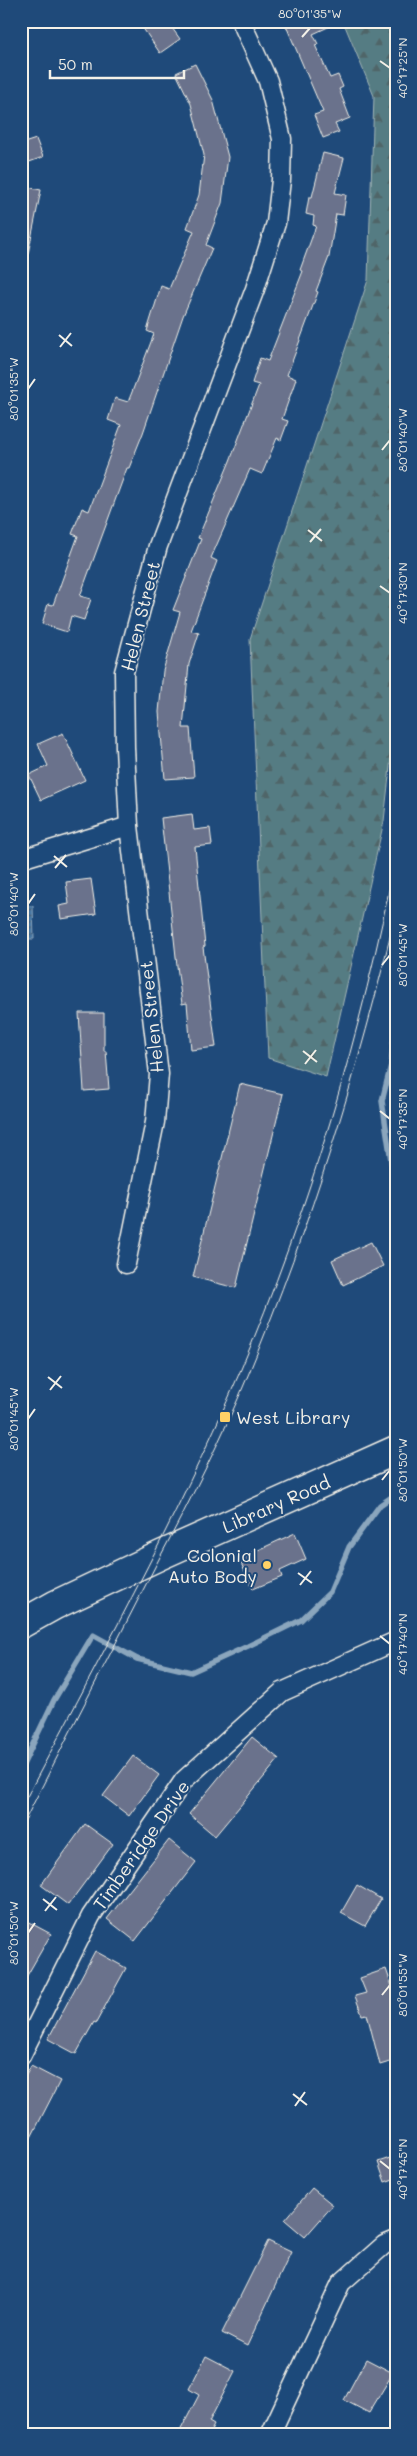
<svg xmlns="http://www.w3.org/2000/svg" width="417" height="2456" font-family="Mali,sans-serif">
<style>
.forest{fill:url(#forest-firs);stroke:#a4b6b6}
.water{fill:url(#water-rules);stroke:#8ba6bd}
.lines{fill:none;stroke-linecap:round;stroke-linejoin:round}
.stream{stroke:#8ba6bd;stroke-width:5.5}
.building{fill:#6a728c;stroke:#f4f1e8}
.minor-casing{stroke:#f4f1e8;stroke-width:21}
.primary-casing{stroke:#f4f1e8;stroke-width:31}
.minor{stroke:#1f4a7a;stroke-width:18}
.primary{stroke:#1f4a7a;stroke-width:28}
.tram{stroke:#f4f1e8;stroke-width:1}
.ticks{fill:none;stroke:#f4f1e8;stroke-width:2}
.poi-dot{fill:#ffd166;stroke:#1f4a7a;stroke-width:2}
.labels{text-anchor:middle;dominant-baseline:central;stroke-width:4;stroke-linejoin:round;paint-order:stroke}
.street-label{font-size:18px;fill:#f4f1e8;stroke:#1f4a7a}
.poi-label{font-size:18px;fill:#f4f1e8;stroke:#1f4a7a;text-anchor:start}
.neatline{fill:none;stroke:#f4f1e8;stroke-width:2}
.ticks-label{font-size:12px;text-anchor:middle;fill:#f4f1e8}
</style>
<defs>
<pattern id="forest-firs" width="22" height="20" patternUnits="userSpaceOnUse" patternTransform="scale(1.25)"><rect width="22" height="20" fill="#557c83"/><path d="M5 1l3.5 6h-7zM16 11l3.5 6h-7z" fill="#506568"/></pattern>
<pattern id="water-rules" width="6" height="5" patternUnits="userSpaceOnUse" patternTransform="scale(1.25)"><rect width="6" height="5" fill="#4574a1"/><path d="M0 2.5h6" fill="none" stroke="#475e74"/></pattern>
</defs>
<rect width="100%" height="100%" fill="#1f4a7a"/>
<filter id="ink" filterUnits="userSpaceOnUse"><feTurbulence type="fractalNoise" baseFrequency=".02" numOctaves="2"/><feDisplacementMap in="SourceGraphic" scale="10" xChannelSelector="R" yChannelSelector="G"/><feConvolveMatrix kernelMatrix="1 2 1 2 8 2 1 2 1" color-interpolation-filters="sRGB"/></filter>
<g filter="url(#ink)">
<path class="forest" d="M343 21H396V713L384 821 326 1077 268 1058 250 639 368 280 374 96Z"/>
<path class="water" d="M21 906H33L34 939H21Z"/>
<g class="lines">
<g class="stream">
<path d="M396 1019 391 1065 382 1101 396 1193"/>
<path d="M387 1082 396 1086"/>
<path d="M21 1769 54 1700 93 1635 137 1659 191 1672 248 1646 301 1620 330 1592 349 1547 380 1505 396 1494"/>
</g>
</g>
<g class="building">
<path d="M138 21H167L180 39 160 53Z"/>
<path d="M284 21H341L313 34 318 44 315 45 330 78 338 75 343 87 339 89 350 118 335 124 339 132 323 138 314 115 323 112Z"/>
<path d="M195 64 213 100 228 157 222 203 206 245 212 248 183 316 143 433 129 468H127L80 596 91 599 84 620 71 616 67 632 42 624 48 604 53 605 78 536 72 534 82 508 89 511 121 425 108 420 115 398 128 402 132 392 154 334 147 331 161 286 169 289 194 231 187 228 199 195 204 155 191 104 176 73Z"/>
<path d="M36 139 43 157 21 165V144Z"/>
<path d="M323 153 344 158 335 193 346 195 343 215 336 214 329 257 316 291 318 292 287 375 296 379 282 419 288 421 281 440 277 438 262 474 250 469 211 558 217 561 191 631 199 633 189 664 183 728H190L194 777 165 779 159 712 163 671 180 612 173 610 201 539 198 538 230 461 259 385 252 383 260 358 268 361 303 271 300 270 316 226 313 225 314 216 306 214 309 197H312Z"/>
<path d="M21 186 41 190 28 254 21 253Z"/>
<path d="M63 733 85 780 41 800 29 775 48 766 38 744Z"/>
<path d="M192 814 194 830 210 828 212 845 195 847 205 946 203 947 216 1047 191 1050 187 1003 182 1004 177 966 161 818Z"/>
<path d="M91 879 96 914 61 919 59 906 69 904 66 882Z"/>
<path d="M79 1013H104V1051H106L109 1089 84 1091Z"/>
<path d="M240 1084 283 1094 236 1288 193 1277Z"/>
<path d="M371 1242 383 1266 343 1285 332 1260Z"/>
<path d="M295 1533 306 1559 280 1571 282 1577 253 1589 239 1559Z"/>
<path d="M252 1737 279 1759 215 1836 189 1814Z"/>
<path d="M133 1756 159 1775 129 1816 103 1796Z"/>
<path d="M85 1824 113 1844 68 1905 41 1885Z"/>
<path d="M169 1840 196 1862 135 1941 107 1919Z"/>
<path d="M357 1885 381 1899 365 1926 341 1913Z"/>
<path d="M21 1918 51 1934 21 1986Z"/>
<path d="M95 1951 126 1968 96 2023 94 2022 76 2054 48 2039Z"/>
<path d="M386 1969 396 1998V2060L380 2065 367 2014 362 2015 355 1996 366 1993 360 1978Z"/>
<path d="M31 2066 60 2081 21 2157V2084Z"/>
<path d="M396 2156V2178L385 2182 378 2162Z"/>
<path d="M312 2188 333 2205 305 2237 285 2220Z"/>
<path d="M268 2241 291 2252 247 2346 222 2333Z"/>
<path d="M206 2356 235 2371 209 2422 214 2425 209 2435H178L199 2395 189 2389Z"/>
<path d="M366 2359 393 2373 369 2413 344 2400Z"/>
</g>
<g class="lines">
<g class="minor-casing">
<g id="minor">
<path d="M21 859 129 826"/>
<path d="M126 1264 155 1122 159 1074 129 826 125 748 124 672 158 546 255 289 276 223 281 180 282 139 268 81 241 21"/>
<path d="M21 2056 91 1916 184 1780 282 1692 396 1641"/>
<path d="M270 2435 341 2283 384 2245 396 2240"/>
</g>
</g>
<g class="primary-casing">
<path id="primary" d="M21 1624 55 1605 161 1555 396 1450"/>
</g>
<use href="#minor" class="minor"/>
<use href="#primary" class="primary"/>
<g class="tram">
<path d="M21 1808C96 1665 175 1522 239 1374 309 1210 362 1031 396 856"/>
<path d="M21 1828C67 1737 114 1647 160 1557 192 1497 223 1436 249 1373 311 1224 359 1070 396 912"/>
</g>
</g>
</g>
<path class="ticks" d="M302 37 310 28M380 61 390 68M59 335 72 346M60 347 71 333M28 389 35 379M382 450 390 440M308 530 322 541M310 542 321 529M380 586 390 593M54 856 67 867M55 868 66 855M28 904 35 894M382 965 390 955M303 1051 317 1062M305 1064 316 1050M380 1111 390 1119M48 1377 62 1388M50 1390 61 1376M28 1419 35 1409M382 1480 390 1470M298 1573 312 1583M300 1585 311 1571M380 1636 390 1644M43 1899 57 1910M45 1911 56 1897M28 1933 35 1923M382 1995 390 1985M293 2094 307 2105M295 2106 305 2092M380 2161 390 2169"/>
<g class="poi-dot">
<rect x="219" y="1411" width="12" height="12" rx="2.5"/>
<circle cx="267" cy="1565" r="5"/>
</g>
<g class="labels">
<g class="street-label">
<text transform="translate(140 616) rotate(-76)">Helen Street</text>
<text transform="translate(151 1017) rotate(-96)">Helen Street</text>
<text transform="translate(276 1504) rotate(-24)">Library Road</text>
<text transform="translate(141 1845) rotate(-55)">Timberidge Drive</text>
</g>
<g class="poi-label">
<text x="236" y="1417">West Library</text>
<text x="257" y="1555" text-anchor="end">Colonial<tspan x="257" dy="21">Auto Body</tspan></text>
</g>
</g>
<rect width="417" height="2456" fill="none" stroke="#1f4a7a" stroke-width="55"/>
<path d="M50 70v8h134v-8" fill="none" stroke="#f4f1e8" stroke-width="2.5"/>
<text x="58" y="70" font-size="15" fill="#f4f1e8" stroke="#1f4a7a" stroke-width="4" paint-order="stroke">50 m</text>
<rect x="28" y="28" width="362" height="2400" class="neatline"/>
<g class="ticks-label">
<text x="310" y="18">80°01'35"W</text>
<text transform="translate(403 68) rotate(-90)" y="4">40°17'25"N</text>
<text transform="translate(14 389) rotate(-90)" y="4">80°01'35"W</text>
<text transform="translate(403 440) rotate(-90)" y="4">80°01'40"W</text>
<text transform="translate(403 593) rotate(-90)" y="4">40°17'30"N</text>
<text transform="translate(14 904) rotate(-90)" y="4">80°01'40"W</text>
<text transform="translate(403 955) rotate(-90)" y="4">80°01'45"W</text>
<text transform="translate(403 1119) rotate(-90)" y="4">40°17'35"N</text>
<text transform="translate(14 1419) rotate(-90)" y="4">80°01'45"W</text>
<text transform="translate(403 1470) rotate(-90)" y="4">80°01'50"W</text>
<text transform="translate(403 1644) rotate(-90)" y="4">40°17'40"N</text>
<text transform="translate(14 1933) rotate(-90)" y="4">80°01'50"W</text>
<text transform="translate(403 1985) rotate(-90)" y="4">80°01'55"W</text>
<text transform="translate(403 2169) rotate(-90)" y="4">40°17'45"N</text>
</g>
</svg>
